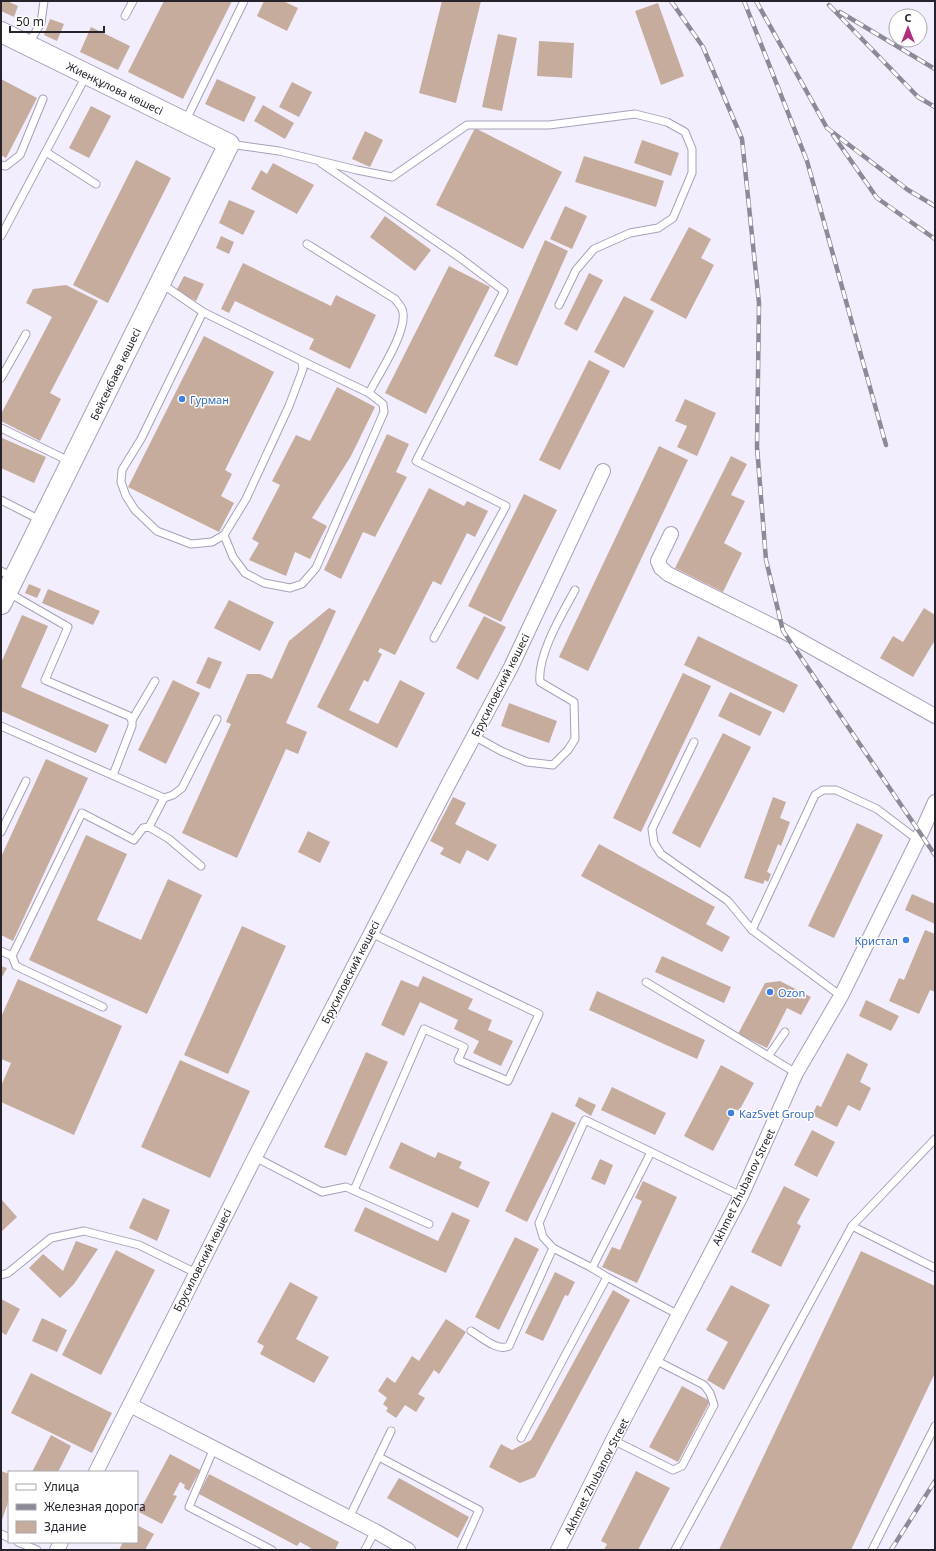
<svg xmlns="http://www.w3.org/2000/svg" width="936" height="1551" font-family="'Noto Sans',sans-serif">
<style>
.building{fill:#c5ac9d}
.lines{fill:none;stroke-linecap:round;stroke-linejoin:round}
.lane-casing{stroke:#a7a0b8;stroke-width:9}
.street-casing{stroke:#a7a0b8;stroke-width:16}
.secondary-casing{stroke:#a7a0b8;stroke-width:22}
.lane{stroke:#fff;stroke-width:7}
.street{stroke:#fff;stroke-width:14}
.secondary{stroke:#fff;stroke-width:20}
.rail-casing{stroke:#8d8996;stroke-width:4.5}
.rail{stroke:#fff;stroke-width:3;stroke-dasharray:9;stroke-linecap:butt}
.shop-dot{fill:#3f7fe0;stroke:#fff;stroke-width:1.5}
.labels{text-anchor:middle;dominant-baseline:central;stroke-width:3;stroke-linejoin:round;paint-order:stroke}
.street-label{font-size:11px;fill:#26232c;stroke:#fff}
.shop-label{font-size:11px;fill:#366cbe;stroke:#fff;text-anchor:start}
</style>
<rect width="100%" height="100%" fill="#f3eefe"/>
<g class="building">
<path d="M1 1H7L18 6 14 17 1 11Z"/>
<path d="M164 1H232L183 99 128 72Z"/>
<path d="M264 1H283L298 8 287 31 257 16Z"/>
<path d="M442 1H481L456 103 419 93Z"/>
<path d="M658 3 684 76 661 85 635 11Z"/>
<path d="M50 19 64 24 57 41 44 35Z"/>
<path d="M91 27 130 46 118 70 80 52Z"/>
<path d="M498 34 517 38 502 111 482 107Z"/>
<path d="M539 41 574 43 572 78 537 76Z"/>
<path d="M1 79 37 98 6 158 1 155Z"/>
<path d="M217 79 256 97 244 122 205 104Z"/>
<path d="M292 82 312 92 299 117 279 107Z"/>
<path d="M263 105 294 123 285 139 254 121Z"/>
<path d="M91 106 111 116 89 158 69 148Z"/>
<path d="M475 128 562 172 523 249 436 205Z"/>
<path d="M365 131 383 140 370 167 352 159Z"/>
<path d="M642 140 679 153 671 176 634 163Z"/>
<path d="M584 156 664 181 656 207 575 182Z"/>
<path d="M136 160 171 178 108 303 73 285Z"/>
<path d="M273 163 314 185 297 214 251 189 261 170 267 174Z"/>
<path d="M229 200 255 211 243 235 219 223Z"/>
<path d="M565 206 587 216 572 249 550 239Z"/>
<path d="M385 216 431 250 415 271 370 237Z"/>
<path d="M689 227 711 239 701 258 714 265 686 319 650 300Z"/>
<path d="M221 236 234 242 229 254 216 248Z"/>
<path d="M545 240 568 251 517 366 494 356Z"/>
<path d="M243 263 331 306 336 295 376 315 350 369 309 349 314 339 235 301 229 313 221 309Z"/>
<path d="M449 266 490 287 426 414 385 393Z"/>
<path d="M589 273 603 280 577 331 564 324Z"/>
<path d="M184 276 204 284 196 301 176 291Z"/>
<path d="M66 285 98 301 50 393 61 399 40 441 1 421V414L52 317 26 303 33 289Z"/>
<path d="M624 296 654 311 624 368 594 352Z"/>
<path d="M204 336 274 372 225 470 232 474 221 496 234 503 219 532 128 487Z"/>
<path d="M589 360 610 371 560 470 539 460Z"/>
<path d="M337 387 375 407 351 456 312 518 327 526 310 559 295 552 286 576 249 560 259 543 252 539 280 485 272 481 296 435 310 441Z"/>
<path d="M685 399 716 413 697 456 677 447 687 426 675 421Z"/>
<path d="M387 434 409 444 396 472 407 477 375 537 363 532 341 579 324 570Z"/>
<path d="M2 438 46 457 34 483 1 468Z"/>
<path d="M659 446 688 460 588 671 559 657Z"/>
<path d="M731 456 747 464 731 495 745 501 724 543 742 553 723 592 675 568Z"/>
<path d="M429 488 464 506 467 501 488 511 475 537 467 533 441 585 433 581 395 655 380 648 378 652 382 654 368 682 364 680 349 710 378 724 400 680 425 693 397 748 317 707Z"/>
<path d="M524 494 557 510 501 622 468 606Z"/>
<path d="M29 584 41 589 37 598 25 593Z"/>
<path d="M48 589 100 611 93 625 42 603Z"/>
<path d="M229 600 274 622 260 651 214 628Z"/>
<path d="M329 608 336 611 286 723 307 732 298 754 286 749 237 858 182 833 231 724 226 722 247 674H260L272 679 289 641Z"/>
<path d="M924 608 935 615V640L913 677 880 658 893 636 903 642Z"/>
<path d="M22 615 48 626 21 687 109 725 96 753 1 711V663Z"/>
<path d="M484 616 506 627 478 680 456 668Z"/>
<path d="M698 636 798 685 784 713 684 665Z"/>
<path d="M208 657 222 662 210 689 196 683Z"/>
<path d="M683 673 711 686 641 832 613 818Z"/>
<path d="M173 680 200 693 166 764 138 750Z"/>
<path d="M730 692 772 712 760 736 718 716Z"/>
<path d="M509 703 557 721 549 743 501 726Z"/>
<path d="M723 733 751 747 700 848 672 833Z"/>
<path d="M46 759 88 778 13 941 1 935V857Z"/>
<path d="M453 797 466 803 455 824 497 845 488 861 467 850 460 864 440 854 444 848 430 841Z"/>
<path d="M773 797 786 802 780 818 790 822 781 846 778 844 767 872 771 874 768 882 765 880 763 884 744 878Z"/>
<path d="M857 823 883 835 834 938 808 926Z"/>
<path d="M308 831 330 842 320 863 298 852Z"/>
<path d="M86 835 127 854 97 920 141 940 168 879 202 895 147 1014 29 960Z"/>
<path d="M599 844 715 907 706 924 730 937 722 952 581 876Z"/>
<path d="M912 894 935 904V924L905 910Z"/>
<path d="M242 926 286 946 228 1074 184 1055Z"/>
<path d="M925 930 935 934V992L930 990 919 1014 889 1001 899 978 904 980Z"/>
<path d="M662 956 731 987 724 1003 655 972Z"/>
<path d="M1 966 7 968 1 979Z"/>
<path d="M423 976 473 999 468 1009 492 1020 488 1030 513 1041 501 1066 473 1053 479 1041 454 1029 458 1020 420 1002 404 1036 381 1025 401 980 418 987Z"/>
<path d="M18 979 122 1026 74 1135 1 1102V1086L11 1063 1 1059V1017Z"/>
<path d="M780 981 811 997 801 1015 787 1008 767 1048 738 1034 765 983Z"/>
<path d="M597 991 705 1040 697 1059 589 1010Z"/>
<path d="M866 1000 899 1016 891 1031 859 1016Z"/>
<path d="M366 1052 388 1062 346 1156 324 1147Z"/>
<path d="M847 1053 868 1064 860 1082 871 1088 860 1111 848 1105 837 1127 812 1115 817 1105 821 1107Z"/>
<path d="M180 1060 250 1091 210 1178 141 1147Z"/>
<path d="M721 1065 754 1083 739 1111 735 1109 713 1151 684 1136Z"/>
<path d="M612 1087 666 1113 655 1135 601 1110Z"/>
<path d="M579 1097 596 1105 591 1116 575 1106Z"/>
<path d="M552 1112 576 1123 527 1222 505 1211Z"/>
<path d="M812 1130 835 1142 817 1177 794 1165Z"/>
<path d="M401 1142 435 1158 438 1152 462 1162 459 1168 490 1182 478 1208 389 1168Z"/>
<path d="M600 1159 613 1165 605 1185 591 1179Z"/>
<path d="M643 1181 677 1197 637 1283 602 1267 612 1247 620 1250 642 1201 635 1198Z"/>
<path d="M784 1186 810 1199 797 1223 801 1226 781 1267 751 1252Z"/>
<path d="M143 1198 170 1210 157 1241 129 1228Z"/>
<path d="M1 1199 17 1217 1 1232Z"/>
<path d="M365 1207 438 1241 452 1212 470 1220 446 1273 354 1231Z"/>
<path d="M515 1237 539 1249 499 1330 475 1317Z"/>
<path d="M76 1241 98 1249 74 1284 60 1298 29 1268 43 1254 63 1271Z"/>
<path d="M116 1250 155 1270 101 1375 62 1355Z"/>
<path d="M861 1251 935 1286V1373L851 1550H719Z"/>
<path d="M555 1272 575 1282 568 1296 565 1295 543 1341 525 1333Z"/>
<path d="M290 1282 318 1297 296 1339 329 1357 314 1383 260 1354 264 1346 257 1342Z"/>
<path d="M731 1285 770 1305 724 1390 707 1380 728 1342 706 1330Z"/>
<path d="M613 1290 630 1300 535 1477 520 1483 489 1467 501 1444 512 1450 531 1440Z"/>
<path d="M1 1299 20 1309 6 1335 1 1332Z"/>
<path d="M42 1318 67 1330 57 1352 32 1341Z"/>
<path d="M446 1319 466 1332 439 1374 434 1370 418 1394 425 1398 416 1412 405 1405 396 1418 386 1411 388 1408 383 1404 387 1398 378 1391 387 1377 395 1383 412 1356 419 1361Z"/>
<path d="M31 1373 112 1413 92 1453 11 1413Z"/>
<path d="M682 1386 710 1401 678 1462 649 1447Z"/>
<path d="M51 1435 71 1446 58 1472H32Z"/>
<path d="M170 1454 200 1470 189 1491 184 1488 185 1485 180 1482 173 1495 177 1496 162 1524 139 1512Z"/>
<path d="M1 1471 9 1474V1499L1 1523Z"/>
<path d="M636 1471 670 1488 638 1550H604L607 1544 601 1541Z"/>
<path d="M209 1474 339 1542 335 1550H309L311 1548 300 1542 297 1546 199 1494Z"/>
<path d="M399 1478 469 1517 458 1538 387 1498Z"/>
<path d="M137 1525 154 1534 145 1550H119L123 1542H137Z"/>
</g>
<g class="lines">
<g class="lane-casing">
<g id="lane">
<path d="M125 16 133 1"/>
<path d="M29 43 41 23 44 1"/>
<path d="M185 122 244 1"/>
<path d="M229 144 279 151 357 170 392 177 467 125H549L635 114 667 122 685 132 692 149V173L673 218 658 228 630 233 594 249 576 270 559 305"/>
<path d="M46 152 96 184"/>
<path d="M321 163 459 257 504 291 416 461 506 506 434 638"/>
<path d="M1 165 6 166 20 155 43 99"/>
<path d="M1 236 87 74"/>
<path d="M307 244 395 299C397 302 401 306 402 309 410 328 378 375 369 393"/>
<path d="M162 284 203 312 302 361 303 369 289 406 246 499 224 535 233 557 245 573 264 583 290 588 302 584 316 568 384 412 383 404 369 393 302 361"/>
<path d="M203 312 141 439 122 470 121 482 126 496 135 510 157 531 191 544 212 542 224 535"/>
<path d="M1 378 26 334"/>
<path d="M1 428 71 462"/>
<path d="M1 500 42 521"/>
<path d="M1 571 14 578"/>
<path d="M9 593 68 627 45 680 129 716 132 720V726L113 775"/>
<path d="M132 720 155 681"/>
<path d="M1 726 164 798 173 795 182 788 217 719"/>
<path d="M474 736 501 751 527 762 553 765 568 750 575 739 574 702 540 682C537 655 562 614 575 590"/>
<path d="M694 742 652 829 654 843 661 854 728 901 752 930 841 996"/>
<path d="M149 827 164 798"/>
<path d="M1 832 26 781"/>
<path d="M752 930 815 795 823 790H836L877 809 918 840"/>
<path d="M1 951 12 956 16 966 103 1007"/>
<path d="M12 956 82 813 134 840 143 828 149 827 169 839 201 866"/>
<path d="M646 982 796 1073"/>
<path d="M769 1055 785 1032"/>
<path d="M255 1157 322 1192 346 1187 429 1224"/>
<path d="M354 1190 424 1029 464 1047 458 1060 508 1081 539 1014 371 933"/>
<path d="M852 1226 935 1268"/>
<path d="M592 1268 553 1248 543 1237 539 1223 585 1120 651 1152"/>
<path d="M1 1275 8 1273 51 1238 84 1231 139 1245 196 1273"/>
<path d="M607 1277 679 1315"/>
<path d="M471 1331C482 1337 497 1352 509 1346L553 1248"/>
<path d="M521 1438 607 1277 592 1268 651 1152 741 1196"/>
<path d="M613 1440 673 1470 682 1466 714 1405 710 1393 704 1385 655 1360"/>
<path d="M214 1448 189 1507 272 1550"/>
<path d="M379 1457 479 1510 461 1550"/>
<path d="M349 1518 391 1431"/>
<path d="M1 1534 9 1538"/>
<path d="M18 1542 37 1550"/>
<path d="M365 1550 375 1531"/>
<path d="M675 1550 852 1226 935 1139"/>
<path d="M872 1550 935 1426"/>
</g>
</g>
<g class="street-casing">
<g id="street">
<path d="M671 534 658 561 661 568 668 574 783 631 935 716"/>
<path d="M130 1405 375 1531 408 1550"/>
<path d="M96 1472 255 1157 450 781 511 667 603 471"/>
<path d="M57 1550 61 1542"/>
<path d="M558 1550 613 1440 741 1196 796 1073 841 996 918 840 935 802"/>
</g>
</g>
<g class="secondary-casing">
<path id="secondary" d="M1 32 229 144 1 604"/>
</g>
<use href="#lane" class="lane"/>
<use href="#street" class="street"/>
<use href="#secondary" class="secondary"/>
<g class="rail-casing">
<g id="rail">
<path d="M671 1 703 47 742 139 759 303 757 447 766 560 783 631 935 855"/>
<path d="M744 1 807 161 886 445"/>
<path d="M756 1 827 128 908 190 935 206"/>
<path d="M829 5 918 97 935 107"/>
<path d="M840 12 935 69"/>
<path d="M833 135 877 198 935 239"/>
<path d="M891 1550 935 1481"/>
</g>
</g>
<use href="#rail" class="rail"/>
</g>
<g class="shop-dot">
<circle cx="182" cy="399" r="4"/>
<circle cx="906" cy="940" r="4"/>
<circle cx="770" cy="992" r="4"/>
<circle cx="731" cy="1113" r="4"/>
</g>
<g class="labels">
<g class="street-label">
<text transform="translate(115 88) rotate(26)">Жиенқұлова көшесі</text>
<text transform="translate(115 374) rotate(-64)">Бейсекбаев көшесі</text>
<text transform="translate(500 685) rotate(-63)">Брусиловский көшесі</text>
<text transform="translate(350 972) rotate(-63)">Брусиловский көшесі</text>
<text transform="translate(743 1187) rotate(-64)">Akhmet Zhubanov Street</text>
<text transform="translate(202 1260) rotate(-63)">Брусиловский көшесі</text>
<text transform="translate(596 1476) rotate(-63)">Akhmet Zhubanov Street</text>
</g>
<g class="shop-label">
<text x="190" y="399">Гурман</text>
<text x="898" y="940" text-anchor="end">Кристал</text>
<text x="778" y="992">Ozon</text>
<text x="739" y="1113">KazSvet Group</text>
</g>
</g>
<rect width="936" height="1551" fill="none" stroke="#26232c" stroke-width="4"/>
<rect x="8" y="1471" width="130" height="72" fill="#ffffff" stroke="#a8a7ab"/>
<rect x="16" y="1484" width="20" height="6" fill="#ffffff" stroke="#a8a7ab"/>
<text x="44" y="1491" font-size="12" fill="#26232c">Улица</text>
<rect x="16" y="1504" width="20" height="6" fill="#8d8996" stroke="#a8a7ab"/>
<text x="44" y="1511" font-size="12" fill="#26232c">Железная дорога</text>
<rect x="16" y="1521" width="20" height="12" fill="#c5ac9d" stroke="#a8a7ab"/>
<text x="44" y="1531" font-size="12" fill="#26232c">Здание</text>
<g transform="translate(908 28)"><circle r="19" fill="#ffffff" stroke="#a8a7ab"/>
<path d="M0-3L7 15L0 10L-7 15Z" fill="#b0307d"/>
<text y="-6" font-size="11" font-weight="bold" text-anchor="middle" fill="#26232c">С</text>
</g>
<path d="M10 26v6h94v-6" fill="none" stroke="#26232c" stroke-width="2"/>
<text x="16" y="26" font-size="12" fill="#26232c" stroke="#ffffff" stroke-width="3" paint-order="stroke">50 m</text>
</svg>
